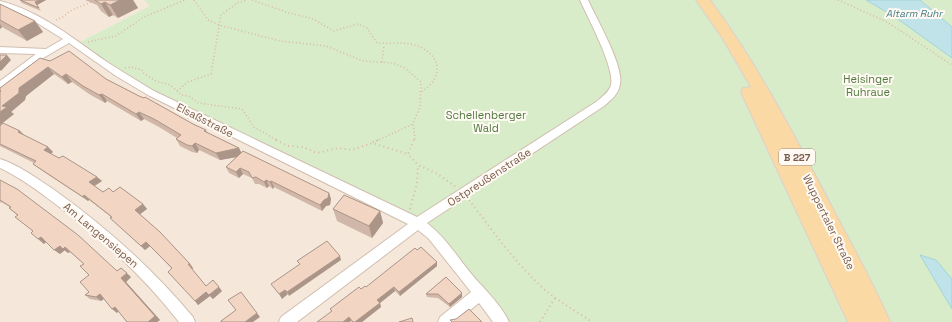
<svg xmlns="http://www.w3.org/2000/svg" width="952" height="322" font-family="'Space Grotesk',sans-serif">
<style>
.residential{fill:#f5e8da}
.green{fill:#d8ecc9}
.water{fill:#bfe3e8;stroke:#a5d3da}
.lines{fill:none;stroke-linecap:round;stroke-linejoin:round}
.minor-casing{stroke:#d1beb0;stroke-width:2}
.primary-casing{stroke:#dad1cd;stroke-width:2}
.path-far1{stroke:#d9b8a5;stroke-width:1.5;stroke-dasharray:1 2.5;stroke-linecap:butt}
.path{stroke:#d9b8a5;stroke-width:2;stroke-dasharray:1 3.5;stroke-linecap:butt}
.minor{fill:#fff;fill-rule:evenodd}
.primary{fill:#fbd9a5;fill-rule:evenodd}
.wall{fill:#d1b7a8}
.shaded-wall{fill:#aa9588}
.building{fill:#f3d5c3;stroke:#aa9588}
.labels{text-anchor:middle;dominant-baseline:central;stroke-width:4;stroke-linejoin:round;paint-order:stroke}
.far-water-label{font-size:10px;font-style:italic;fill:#437c86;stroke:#fffaf3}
.shield{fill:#fffaf3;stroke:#a28b7f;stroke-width:1}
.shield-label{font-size:10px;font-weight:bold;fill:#7a5c4d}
.park-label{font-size:11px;fill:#537a41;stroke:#fffaf3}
.street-label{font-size:11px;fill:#7a5c4d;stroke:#fffaf3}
</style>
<rect width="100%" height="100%" fill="#fdf6ec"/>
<path class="residential" d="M0 0H144L151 6 78 43 417 224 502 322H0Z"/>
<path class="green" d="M144 0H952V322H504L433 234 153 92 78 43 150 6Z"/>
<g class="water">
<path d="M866 0H920L952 27V58L895 17Z"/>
<path d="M920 255 936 260 952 279V309Z"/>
</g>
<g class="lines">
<g class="minor-casing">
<g id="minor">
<path d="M580 0H588C596 18 624 66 620 84 619 94 610 101 604 106L427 223C450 241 463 267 483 287 491 296 504 310 509 322H493L479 303 455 322H438L440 317 471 292 429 239 418 230 297 322H279L281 317 408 224 148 95 116 76 69 43 38 61 3 88 0 89V81L36 54 0 53V47L46 49 63 39 29 18 0 6V1C40 11 74 39 107 62 122 72 138 81 154 91L417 217 596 102C602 97 609 92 611 85 615 68 588 18 580 0Z"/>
<path d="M0 159C19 165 36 178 53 189 105 226 152 268 193 317L195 322H179C143 276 101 237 54 203 37 190 19 177 0 168Z"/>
</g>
</g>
<g class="primary-casing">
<path id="primary" d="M696 0H710C759 66 796 139 834 211 853 248 874 284 890 322H848L741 92 743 88 751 87 723 39Z"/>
</g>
<g class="path-far1">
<path d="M194 0 208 20 219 25 280 41 326 46 363 61 392 63 405 68 421 82 420 107 413 123 415 138 414 141"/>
<path d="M252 0 289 13 311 18 334 31 358 24 367 28 377 43C388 44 400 42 411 44 440 51 447 76 421 92"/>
<path d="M838 0 887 22 952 65"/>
<path d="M56 20 63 17 70 11 96 0"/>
<path d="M88 42 116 36 144 17 185 0"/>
<path d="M382 62 384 45"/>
<path d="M125 68 131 67 142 70V72L156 81 170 85 182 95 189 96 198 103 242 109 254 127 278 141"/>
<path d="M177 91 188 82 211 74 221 15 237 3 247 0"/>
<path d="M376 141 413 124"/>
</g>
<g class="path">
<path d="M276 140 288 146 303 147 317 153 338 148 352 150 372 143 408 154"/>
<path d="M414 140 408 154 418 165 436 173 456 187"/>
<path d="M373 142 378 140"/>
<path d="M469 200C493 231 515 263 544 289 559 302 576 311 592 322"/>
<path d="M410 209 417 183 418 165"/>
<path d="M540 322 555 298"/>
</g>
<use href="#minor" class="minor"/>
<use href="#primary" class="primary"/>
</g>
<g class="wall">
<path d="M20 0H46L37 5 41 11 22 3Z"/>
<path d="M85 0H133L138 8 118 18 113 15 109 17 101 11 97 5Z"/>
<path d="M0 4 35 21 43 32 27 41 2 27 0 29Z"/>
<path d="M40 58 106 79 193 124 206 130 208 133 239 148 241 152 329 193 331 199 330 205 326 206 322 211 274 187 273 189 269 186 267 188 259 184H255L252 178 243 174 239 178 229 173 226 167 236 157 220 160 199 150 197 153 192 152 180 146 176 139 177 138 159 127 144 119 141 121 107 101 105 103 89 94 72 82 68 84 54 74 26 96 25 100 11 112 14 114 0 125V88Z"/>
<path d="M0 126 20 131 25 136 48 147 53 152 51 154 97 177 102 181 94 186 103 192H113L143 204 147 209 140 214 190 264 193 268 192 269 206 286 222 291 213 299 210 296 198 305 172 269 150 246 145 250 115 222 110 218 111 217 89 200 88 201 38 168 33 164 34 163 0 146Z"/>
<path d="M0 180 117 271 121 268 131 277 126 282 160 320 157 322H127L118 311 117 313 104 299 101 301 90 299 85 295 89 292V275L84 264 70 252 68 253 65 250 60 254 46 242 44 244 33 231 15 217 18 216 9 208 10 207 1 202 0 203Z"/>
<path d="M333 209 380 211 383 223 372 238 337 221Z"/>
<path d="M417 250 437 262V266L400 296 395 291 380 303 381 307 362 322H352L351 321 331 311 330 309 361 289 366 287Z"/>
<path d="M446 277 462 297 450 307 438 298 427 297 426 294Z"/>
</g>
<g class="shaded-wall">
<path d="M40 0H46L37 5 41 11 35 2Z"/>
<path d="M120 0H133L138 8 118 18 110 5Z"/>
<path d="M105 2 113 15 109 17 101 4Z"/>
<path d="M35 21 43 32 27 41 18 30Z"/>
<path d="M0 24 2 27 0 29Z"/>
<path d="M7 55 11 60 1 71 0 70V62Z"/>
<path d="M48 67 54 74 26 96 25 100 11 112 14 114 0 125V112L2 106 19 88Z"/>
<path d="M66 74 72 82 68 84 62 77Z"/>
<path d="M102 94 107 101 105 103 99 95Z"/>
<path d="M139 112 144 119 141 121 136 114Z"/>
<path d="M20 131 25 136 18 132Z"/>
<path d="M195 143 199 150 197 153 192 146Z"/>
<path d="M48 147 53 152 49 155 44 150Z"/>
<path d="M239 148 243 156 220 160 216 153Z"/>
<path d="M240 168 243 174 239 178 236 172Z"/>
<path d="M97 177 102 181 93 187 89 182Z"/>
<path d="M266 180 269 186 267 188 264 182Z"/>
<path d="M271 181 274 187 273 189 270 182Z"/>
<path d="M329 193 331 199 330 205 326 206 322 211 320 205Z"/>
<path d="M84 195 89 200 88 201 83 197Z"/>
<path d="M143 204 147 209 139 215 135 210Z"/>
<path d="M380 211 383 223 372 238 369 226Z"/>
<path d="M41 237 46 242 44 244 38 239Z"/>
<path d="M146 242 150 246 145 250 141 246Z"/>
<path d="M60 246 65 250 60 254 54 250Z"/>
<path d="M65 247 70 252 68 253 63 249Z"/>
<path d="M340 256 341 260 289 296 287 292Z"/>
<path d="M437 262V266L400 296 399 292Z"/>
<path d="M188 264H190L193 268 192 269Z"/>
<path d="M121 268 131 277 126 282 160 320 157 322H148L121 278Z"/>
<path d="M219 287 222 291 213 299 209 295Z"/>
<path d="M394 287 395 291 380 303 381 307 362 322H355L377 300Z"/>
<path d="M285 290 288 294 282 299 279 294Z"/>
<path d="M206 292 210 296 198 305 195 301Z"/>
<path d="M462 293V297L450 307 449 304Z"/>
<path d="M100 294 105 298 101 301 96 297Z"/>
<path d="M115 307 119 311 117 313 112 309Z"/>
<path d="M257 313 260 317 253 322H245Z"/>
<path d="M349 317 351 321 350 322H343Z"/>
</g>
<g class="building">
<path d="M20 0H40L35 2 39 8Z"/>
<path d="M95 0H120L110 5 105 2 101 4Z"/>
<path d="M0 4 35 21 18 30 0 20Z"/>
<path d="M69 51 106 79 139 96 144 98 145 97 193 124 206 130 204 131 239 148 216 153 195 143 192 146 187 145 176 139 181 135 154 119 139 112 136 114 102 94 99 95 83 86 66 74 62 77 48 67 19 88V93L2 106 7 107 0 112V92L1 91H0V88L40 58 50 61Z"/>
<path d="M0 55H7L0 62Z"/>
<path d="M3 123 20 131 18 132 48 147 44 150 59 158 63 156 97 177 89 182 103 192 109 188 113 192 120 187 143 204 135 210 160 232 190 264H188L206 286 213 280 219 287 209 295 206 292 195 301 168 272 172 268 146 242 141 246 110 218 112 217 84 195 83 197 33 164 36 161 0 144V126Z"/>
<path d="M243 151 329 193 328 198 324 200 320 205 271 181 270 182 266 180 264 182 256 177 252 178 249 172 240 168 236 172 226 167Z"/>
<path d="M0 180 17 189 78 235 117 271 121 268 127 273 121 278 155 316 148 322H127L115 307 112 309 100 294 96 297 85 295 89 292 80 282 89 275 80 266 84 264 65 247 63 249 60 246 54 250 41 237 38 239 31 233 33 231 15 217 18 215 9 208 11 207 0 200Z"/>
<path d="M344 195 380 211 369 226 333 209Z"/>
<path d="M327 241 340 256 287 292 285 290 279 294 271 284 300 264 297 261Z"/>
<path d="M421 247 437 262 399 292 394 287 377 300 380 303 355 322H353L349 317 343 322H317L332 311 330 309 359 287 361 289 365 286 366 287 415 248 417 250Z"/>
<path d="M446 277 462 293 449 304 438 294H426Z"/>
<path d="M241 292 257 313 245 322H221V321L236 310 228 300Z"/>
<path d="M469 309 482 322H452L450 320 456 319Z"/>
<path d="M412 318 413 322H399Z"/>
</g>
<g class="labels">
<g class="far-water-label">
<text x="914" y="13">Altarm Ruhr</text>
</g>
<rect class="shield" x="779" y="149" width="36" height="16" rx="3"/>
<g class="shield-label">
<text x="797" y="157">B 227</text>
</g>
<g class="park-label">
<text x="868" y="79">Heisinger<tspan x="868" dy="13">Ruhraue</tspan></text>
<text x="486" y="115">Schellenberger<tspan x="486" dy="13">Wald</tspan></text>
</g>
<g class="street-label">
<text transform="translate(205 120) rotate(27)">Elsaßstraße</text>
<text transform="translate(489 177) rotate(-33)">Ostpreußenstraße</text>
<text transform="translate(829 222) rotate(64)">Wuppertaler Straße</text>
<text transform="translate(101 235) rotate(40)">Am Langensiepen</text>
</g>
</g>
</svg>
